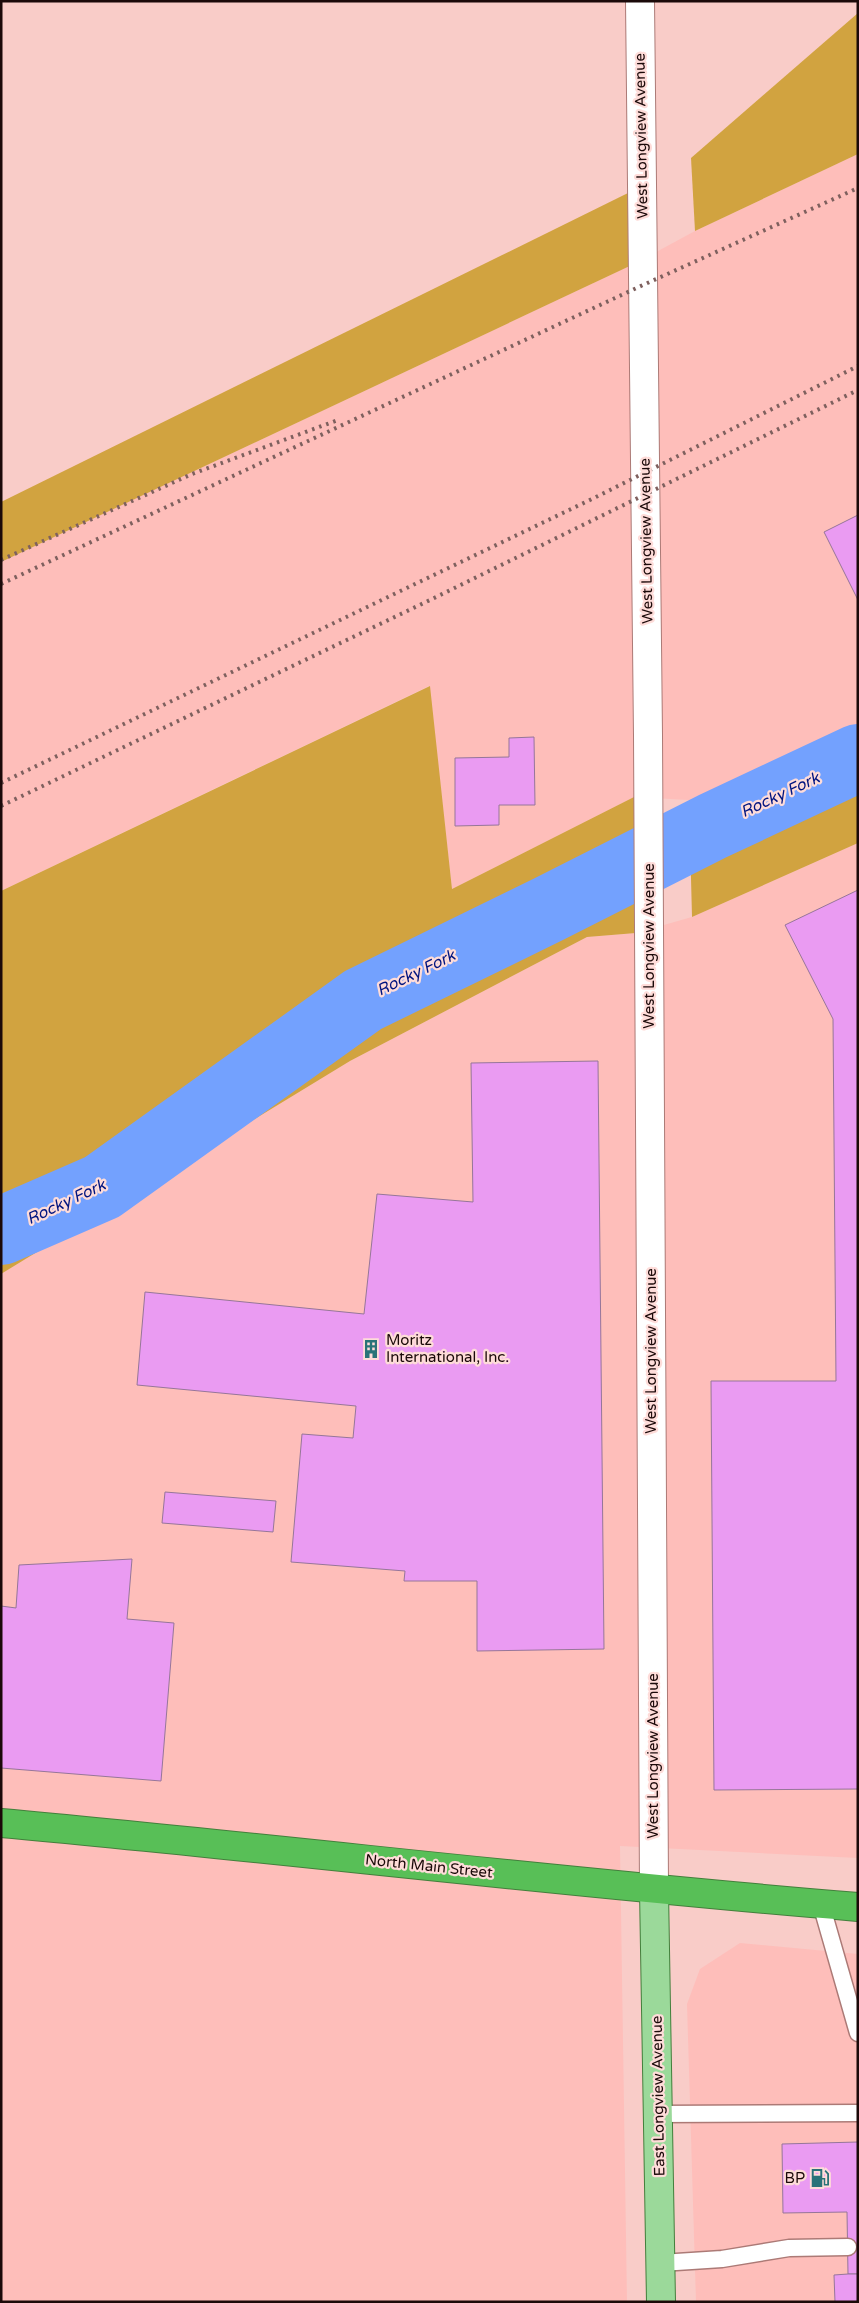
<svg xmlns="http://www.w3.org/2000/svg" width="859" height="2303" font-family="'Varela Round',sans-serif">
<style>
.built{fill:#febeba}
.green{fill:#d1a340}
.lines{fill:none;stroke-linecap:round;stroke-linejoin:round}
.river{stroke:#73a1fe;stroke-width:68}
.building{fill:#ea9bf2;stroke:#967699}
.lane-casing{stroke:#ac7a76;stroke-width:19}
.secondary-casing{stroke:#ac7a76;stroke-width:30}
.primary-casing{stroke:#437f3c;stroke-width:30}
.highway-casing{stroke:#437f3c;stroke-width:30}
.lane{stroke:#fff;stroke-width:16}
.secondary{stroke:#fff;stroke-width:28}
.primary{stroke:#9bd99a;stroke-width:28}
.highway{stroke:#58bf57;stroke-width:28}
.rail{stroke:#7e605e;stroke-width:4;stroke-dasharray:2.5 5;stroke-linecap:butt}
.labels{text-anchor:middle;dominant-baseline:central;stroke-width:4.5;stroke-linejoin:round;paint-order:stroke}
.street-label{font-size:15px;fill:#1b0909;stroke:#fedcd9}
.poi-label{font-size:15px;fill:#1b0909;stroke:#fedcd9;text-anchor:start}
.water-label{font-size:16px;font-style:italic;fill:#00147f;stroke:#fedcd9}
</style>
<rect width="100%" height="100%" fill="#f9ccc8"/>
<g class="built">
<path d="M858 154V726L782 773 727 798 689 800 634 797 452 889 429 686 1 891V562L634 264 695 231Z"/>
<path d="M858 843V1858L620 1846 627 2302H1V1274L350 1061 587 937 636 933 692 917Z"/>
<path d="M740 1943 858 1954V2302H696L687 2004 700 1969Z"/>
</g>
<g class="green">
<path d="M858 13V154L695 231 691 158Z"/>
<path d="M628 193 634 264 1 562V502Z"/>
<path d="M430 686 452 889 634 797 636 933 587 937 350 1061 1 1274V891Z"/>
<path d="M858 726V843L692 917 689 800 727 798 782 773Z"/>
</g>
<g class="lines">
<path class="river" d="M1 1231 102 1187 363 1000 549 909 713 826 858 758"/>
</g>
<g class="building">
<path d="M858 515V600L824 532Z"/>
<path d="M534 737 535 805H499V825L455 826V758L509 757V738Z"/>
<path d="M858 890V1789L714 1790 711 1381H836L833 1019 785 925Z"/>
<path d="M598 1061 604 1649 477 1651V1581H404L405 1571 291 1562 302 1434 353 1438 356 1406 137 1385 145 1292 364 1314 377 1194 473 1202 471 1063Z"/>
<path d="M165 1492 276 1501 273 1532 162 1523Z"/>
<path d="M132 1559 127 1619 174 1623 161 1781 1 1768V1606L16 1608 19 1565Z"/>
<path d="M858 2142V2274H848L847 2212 783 2213 782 2144Z"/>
<path d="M848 2274H858V2302H835L834 2275Z"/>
</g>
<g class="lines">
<g class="lane-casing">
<g id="lane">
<path d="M821 1904 858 2033"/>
<path d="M658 2114 858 2113"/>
<path d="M661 2263 722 2259 789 2248 848 2247"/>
</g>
</g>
<g class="secondary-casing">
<path id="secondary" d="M640 1 648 735 654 1890"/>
</g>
<g class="primary-casing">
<path id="primary" d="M654 1890 661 2302"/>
</g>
<g class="highway-casing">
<path id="highway" d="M1 1823C287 1849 572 1884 858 1907"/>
</g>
<use href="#lane" class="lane"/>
<use href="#secondary" class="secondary"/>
<use href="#primary" class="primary"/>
<use href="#highway" class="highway"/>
<g class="rail">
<path d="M1 560 192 474 338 420"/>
<path d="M1 584 643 285 858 188"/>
<path d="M1 783 594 498 858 366"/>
<path d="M1 806 430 600 858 390"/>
</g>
</g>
<defs>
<g id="building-bare" transform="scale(1.5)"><path d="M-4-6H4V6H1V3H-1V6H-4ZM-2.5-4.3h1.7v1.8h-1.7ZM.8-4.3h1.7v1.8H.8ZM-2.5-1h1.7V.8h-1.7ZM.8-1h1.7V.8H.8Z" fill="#297379" stroke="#fedcd9" stroke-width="2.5" paint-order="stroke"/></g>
<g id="fuel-bare" transform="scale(1.5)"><path d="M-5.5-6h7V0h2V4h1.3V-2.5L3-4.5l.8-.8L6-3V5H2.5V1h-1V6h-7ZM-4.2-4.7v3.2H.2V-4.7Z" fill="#297379" stroke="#fedcd9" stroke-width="2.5" paint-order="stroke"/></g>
</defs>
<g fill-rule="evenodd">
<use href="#building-bare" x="371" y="1349"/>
<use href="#fuel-bare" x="820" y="2178"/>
</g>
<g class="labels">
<g class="street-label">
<text transform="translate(641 136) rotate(-91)">West Longview Avenue</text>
<text transform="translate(646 541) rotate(-91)">West Longview Avenue</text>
<text transform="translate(649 946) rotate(-90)">West Longview Avenue</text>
<text transform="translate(651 1351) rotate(-90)">West Longview Avenue</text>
<text transform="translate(653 1756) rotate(-90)">West Longview Avenue</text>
<text transform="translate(429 1866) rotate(6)">North Main Street</text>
<text transform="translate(658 2096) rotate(-91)">East Longview Avenue</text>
</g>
<g class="poi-label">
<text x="386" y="1340">Moritz<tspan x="386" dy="17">International, Inc.</tspan></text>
<text x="805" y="2178" text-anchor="end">BP</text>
</g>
<g class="water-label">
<text transform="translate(780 795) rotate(-25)">Rocky Fork</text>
<text transform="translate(416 973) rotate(-26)">Rocky Fork</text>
<text transform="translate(66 1202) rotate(-25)">Rocky Fork</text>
</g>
</g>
<rect width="859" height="2303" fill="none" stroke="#1b0909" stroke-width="5"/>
</svg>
